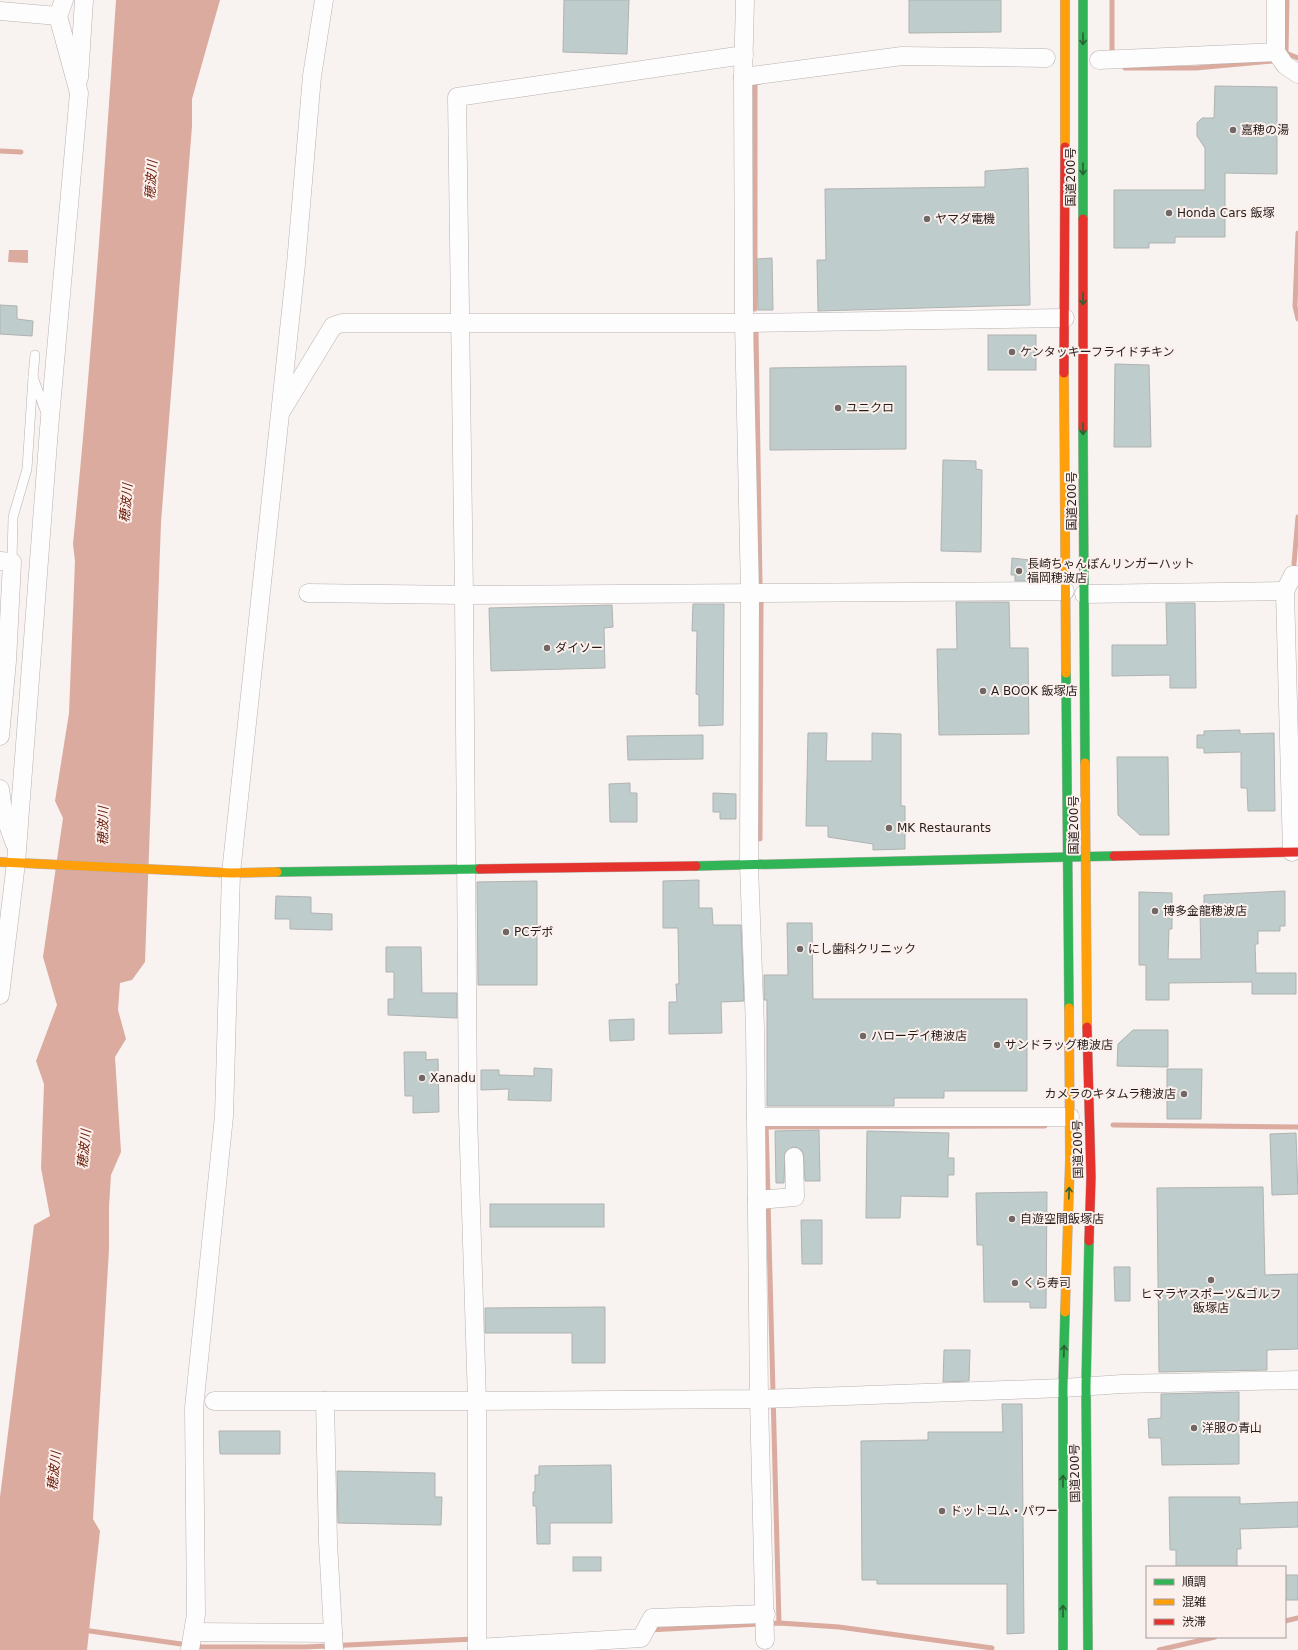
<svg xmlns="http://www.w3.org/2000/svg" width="1298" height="1650" font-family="'DejaVu Sans','Noto Sans JP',sans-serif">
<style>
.water{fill:#dbab9f}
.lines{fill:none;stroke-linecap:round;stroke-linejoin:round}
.stream{stroke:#dbab9f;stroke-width:5}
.building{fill:#becccb;stroke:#afb3b1}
.lane-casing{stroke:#b9b2b0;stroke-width:10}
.street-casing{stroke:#b9b2b0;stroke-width:19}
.fast-casing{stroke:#b9b2b0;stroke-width:10}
.slow-casing{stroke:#b9b2b0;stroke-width:10}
.jam-casing{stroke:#b9b2b0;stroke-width:10}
.lane{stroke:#fefdfd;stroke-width:9}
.street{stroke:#fefdfd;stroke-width:18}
.fast{stroke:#30b455;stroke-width:9}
.slow{stroke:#ff9f0a;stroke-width:9}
.jam{stroke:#e5322d;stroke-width:9}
.oneway{stroke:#2a6135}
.poi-dot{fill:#706865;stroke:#fcf0ed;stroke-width:1.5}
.labels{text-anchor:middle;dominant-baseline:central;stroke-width:4;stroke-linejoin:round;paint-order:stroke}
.poi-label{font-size:12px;fill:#261d1a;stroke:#fcf0ed;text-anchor:start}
.street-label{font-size:12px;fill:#261d1a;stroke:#fcf0ed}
.water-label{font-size:13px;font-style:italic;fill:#691a06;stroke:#fcf0ed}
</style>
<rect width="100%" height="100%" fill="#f8f2f0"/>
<g class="water">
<path d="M116 0H220L192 99V126L161 522 145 962 132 980 120 983 118 1010 126 1039 115 1057 121 1152 111 1175 109 1207V1249L93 1519 100 1531 87 1650H0V1497L34 1225 50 1216 41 1168 44 1084 36 1061 57 1005 43 957 63 818 55 801 69 713 75 561 73 544C91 363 104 182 116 0Z"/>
<path d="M9 250H28V263L8 262Z"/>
</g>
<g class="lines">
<g class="stream">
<path d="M1287 0 1286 52 1288 54 1298 58"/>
<path d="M1112 55V0"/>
<path d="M1125 68H1196L1273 61"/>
<path d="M0 151 21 152"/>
<path d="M1298 233 1295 306 1298 319"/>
<path d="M755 309V83L760 82"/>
<path d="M756 329 760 584"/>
<path d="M1294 564 1298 517"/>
<path d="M760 839 761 602"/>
<path d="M766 1122 779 1623"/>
<path d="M1113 1125 1298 1127"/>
<path d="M766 1127 1045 1126"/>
<path d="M1285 1621 1298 1618"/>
<path d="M83 1630 202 1647H305L474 1639"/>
<path d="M649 1630 779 1623 839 1627 992 1648"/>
<path d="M1159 1650 1215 1637"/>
</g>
</g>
<g class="building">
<path d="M564 0H629L627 54 563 52Z"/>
<path d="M909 0H1001V32L909 33Z"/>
<path d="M1215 86 1277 87V174L1225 173V237H1175V243H1149V248H1114V190H1205V148L1197 136V123L1202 118H1214Z"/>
<path d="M1028 168 1030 305 818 311 817 260H826L825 189 985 187V171Z"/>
<path d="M772 258 773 310H758L757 259Z"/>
<path d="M0 305 17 306V319L33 321 32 336 0 334Z"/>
<rect x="988" y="335" width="48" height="35"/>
<path d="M1115 364 1149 365 1151 447H1114Z"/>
<path d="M906 366V449L770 450V368Z"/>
<path d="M943 460 976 461V469L982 470 981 552 941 551Z"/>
<path d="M1012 558 1030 560 1029 581H1015V575H1011Z"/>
<path d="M956 602H1009L1010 648H1028L1029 734 939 735 937 649H957Z"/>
<path d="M1166 603H1195L1196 688H1170V675L1112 676V645H1167Z"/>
<path d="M693 604H724L723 725 699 726V695L696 694 697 631H692Z"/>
<path d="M612 605 613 627 604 628 605 668 491 671 489 608Z"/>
<path d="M1240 730V734L1274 733 1275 811H1248L1247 788H1241V752L1204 753V748H1197V735H1204V731Z"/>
<path d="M808 733H827L826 761H872V733L901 734V806H905V849L873 850V844L828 837V826H806Z"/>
<path d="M703 735V759L628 760 627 736Z"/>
<path d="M1117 757H1168L1169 835H1140L1118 815Z"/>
<path d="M630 783V793H637V822H610L609 784Z"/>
<path d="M713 793 736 794V819H720V812H713Z"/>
<path d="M699 880V908H712L713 925H741L744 1001 721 1002 722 1033 669 1034V1002H677L676 984H679L678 928H663V881Z"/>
<path d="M537 881V985H478L477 882Z"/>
<path d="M1285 891V926H1280V931H1258V944H1255L1256 973H1296V994H1252V982L1169 983V1000H1146V965H1139V892L1172 893V929H1169L1168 959H1201L1200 910H1204V895Z"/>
<path d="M276 896 311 897V913L332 914V930L290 929V919H275Z"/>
<path d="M787 923H812L813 999H1027V1091H944V1098H894V1106H767V1000H764V975H788Z"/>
<path d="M386 947H421L422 993H457V1018L388 1015V999H394V972H386Z"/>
<path d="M634 1019V1040L610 1041 609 1020Z"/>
<path d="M1133 1030H1168V1067L1117 1066 1118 1044Z"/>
<path d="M404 1052H426V1060L438 1059 439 1112 413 1113V1096H405Z"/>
<path d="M534 1068 552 1069 551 1101 508 1100 509 1089 481 1090V1070H499V1075L534 1076Z"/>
<path d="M1167 1069H1202L1201 1119H1167Z"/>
<path d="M819 1130 820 1181H805L803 1152 799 1148 793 1147 785 1152 784 1183H776L775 1131Z"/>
<path d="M867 1131 949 1133 948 1158H954V1175H948V1197L901 1196 900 1218H866Z"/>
<path d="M1296 1133 1298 1194 1272 1195 1270 1134Z"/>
<path d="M1263 1187 1265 1275 1298 1274V1349L1267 1350V1370L1159 1372 1157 1188Z"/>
<path d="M1047 1192 1046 1308H1030V1302H984L983 1245H977L976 1193Z"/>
<rect x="490" y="1204" width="114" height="23"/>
<path d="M801 1220H822V1264H802Z"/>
<path d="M1114 1267H1130V1301H1115Z"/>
<path d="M605 1307V1363H572V1333H485V1308Z"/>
<path d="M944 1350H970L969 1381 943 1382Z"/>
<path d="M1239 1392V1464L1162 1465 1161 1438H1149L1148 1419 1161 1418V1394Z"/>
<path d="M1002 1404H1022L1024 1633 1007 1634V1584H877V1580H862L861 1441 928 1440V1432H1003Z"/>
<path d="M219 1431H280V1454H220Z"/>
<path d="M611 1465 612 1523H550V1544H537L536 1506H533V1492H535V1475H539V1466Z"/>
<path d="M337 1471 435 1473V1497H442L441 1525 338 1523Z"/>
<path d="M1169 1497H1240V1504L1298 1502V1527L1240 1529 1241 1549H1237V1567H1176V1550H1170Z"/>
<rect x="573" y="1557" width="28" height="14"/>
<rect x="1285" y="1575" width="13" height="25"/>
</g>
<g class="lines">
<g class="lane-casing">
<g id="lane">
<path d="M33 377 35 355"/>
<path d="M12 562 13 517 27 469 33 377 46 413"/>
</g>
</g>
<g class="street-casing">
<g id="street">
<path d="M745 0 743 77 744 323 750 593 749 865 755 1028 759 1399 765 1640"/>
<path d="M1276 0V52L1285 65 1298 74"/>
<path d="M0 11 58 16"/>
<path d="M1099 60 1276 52"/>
<path d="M743 77 902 56 1046 58"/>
<path d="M79 78 84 0"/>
<path d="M282 410 333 326 342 323H744L1065 318"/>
<path d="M0 561 12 562 7 661 0 736"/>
<path d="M308 593 464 595 1065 591"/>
<path d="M1084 594 1285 591"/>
<path d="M0 789 3 811 15 844"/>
<path d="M1292 852 1285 591 1293 575H1298"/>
<path d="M0 995 16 863 49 429 79 93 58 16 64 0"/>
<path d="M756 1117H1070"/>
<path d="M757 1200 795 1197 794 1157"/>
<path d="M214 1401H477L759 1399 1063 1388 1122 1384 1298 1380"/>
<path d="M325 1401 328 1542 334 1650"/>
<path d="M194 1632 333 1633"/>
<path d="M477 1648 641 1638 652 1618 766 1614"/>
<path d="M190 1650 196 1614 194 1408 224 1116 231 873 296 264 312 76 324 0"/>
<path d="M477 1650V1401L468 1114 464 595 457 97 744 55"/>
</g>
</g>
<g class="fast-casing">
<g id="fast">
<path d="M1083 0V219"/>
<path d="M1083 428 1085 763"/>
<path d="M1066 673 1069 1008"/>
<path d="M696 866 1114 856"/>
<path d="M277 872 480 869"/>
<path d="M1063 1650V1388L1065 1312"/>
<path d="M1088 1650 1086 1386 1089 1241"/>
</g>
</g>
<g class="slow-casing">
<g id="slow">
<path d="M1065 147V0"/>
<path d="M1064 373 1066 673"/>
<path d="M1085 763 1087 1027"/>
<path d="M0 862 231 873 277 872"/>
<path d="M1065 1312 1070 1159 1069 1008"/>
</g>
</g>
<g class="jam-casing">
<g id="jam">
<path d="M1083 219V428"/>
<path d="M1064 373 1065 147"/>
<path d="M1114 856 1298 852"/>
<path d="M480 869 696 866"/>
<path d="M1087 1027 1091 1177 1089 1241"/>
</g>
</g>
<use href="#lane" class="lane"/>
<use href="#street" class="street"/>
<use href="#fast" class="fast"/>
<use href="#slow" class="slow"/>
<use href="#jam" class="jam"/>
</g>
<defs><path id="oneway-shaft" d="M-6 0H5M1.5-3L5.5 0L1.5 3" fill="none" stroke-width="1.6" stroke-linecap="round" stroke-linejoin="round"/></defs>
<g class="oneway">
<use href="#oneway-shaft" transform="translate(1083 39) rotate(90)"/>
<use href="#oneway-shaft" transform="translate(1083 169) rotate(90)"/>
<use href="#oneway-shaft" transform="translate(1083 299) rotate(90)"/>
<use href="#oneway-shaft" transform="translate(1083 429) rotate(90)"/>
<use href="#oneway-shaft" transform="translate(1069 1193) rotate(-88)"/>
<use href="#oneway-shaft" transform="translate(1064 1351) rotate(-88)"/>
<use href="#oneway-shaft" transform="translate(1063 1481) rotate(-90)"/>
<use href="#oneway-shaft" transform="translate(1063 1611) rotate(-90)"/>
</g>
<g class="poi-dot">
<circle cx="1233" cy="130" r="4"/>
<circle cx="1169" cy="213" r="4"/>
<circle cx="927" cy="219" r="4"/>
<circle cx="1012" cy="352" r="4"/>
<circle cx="838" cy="408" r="4"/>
<circle cx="1019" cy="571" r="4"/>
<circle cx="547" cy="648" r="4"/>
<circle cx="983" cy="691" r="4"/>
<circle cx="889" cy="828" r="4"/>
<circle cx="1155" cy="911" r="4"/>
<circle cx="506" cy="932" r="4"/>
<circle cx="800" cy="949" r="4"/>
<circle cx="863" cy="1036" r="4"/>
<circle cx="997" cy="1045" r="4"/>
<circle cx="422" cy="1078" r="4"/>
<circle cx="1184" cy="1094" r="4"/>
<circle cx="1012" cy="1219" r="4"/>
<circle cx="1211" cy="1280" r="4"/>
<circle cx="1015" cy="1283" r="4"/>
<circle cx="1194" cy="1428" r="4"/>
<circle cx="942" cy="1511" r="4"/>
</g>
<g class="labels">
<g class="poi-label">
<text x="1241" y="130">嘉穂の湯</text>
<text x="1177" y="213">Honda Cars 飯塚</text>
<text x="935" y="219">ヤマダ電機</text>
<text x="1020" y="352">ケンタッキーフライドチキン</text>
<text x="846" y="408">ユニクロ</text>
<text x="1027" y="564">長崎ちゃんぽんリンガーハット<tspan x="1027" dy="14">福岡穂波店</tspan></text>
<text x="555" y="648">ダイソー</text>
<text x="991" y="691">A BOOK 飯塚店</text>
<text x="897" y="828">MK Restaurants</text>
<text x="1163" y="911">博多金龍穂波店</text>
<text x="514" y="932">PCデポ</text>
<text x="808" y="949">にし歯科クリニック</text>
<text x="871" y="1036">ハローデイ穂波店</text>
<text x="1005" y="1045">サンドラッグ穂波店</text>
<text x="430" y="1078">Xanadu</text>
<text x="1176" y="1094" text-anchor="end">カメラのキタムラ穂波店</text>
<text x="1020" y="1219">自遊空間飯塚店</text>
<text x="1023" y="1283">くら寿司</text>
<text x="1211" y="1294" text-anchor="middle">ヒマラヤスポーツ&amp;ゴルフ<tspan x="1211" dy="14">飯塚店</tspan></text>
<text x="1202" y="1428">洋服の青山</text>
<text x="950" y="1511">ドットコム・パワー</text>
</g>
<g class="street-label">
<text transform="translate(1071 177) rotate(-90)">国道200号</text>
<text transform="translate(1072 501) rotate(-90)">国道200号</text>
<text transform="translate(1074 825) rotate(-90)">国道200号</text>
<text transform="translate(1078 1149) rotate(-91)">国道200号</text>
<text transform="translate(1075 1473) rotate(-91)">国道200号</text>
</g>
<g class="water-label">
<text transform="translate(151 180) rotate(-86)">穂波川</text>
<text transform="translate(126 503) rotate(-85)">穂波川</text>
<text transform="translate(103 826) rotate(-89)">穂波川</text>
<text transform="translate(84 1149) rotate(-84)">穂波川</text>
<text transform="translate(54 1471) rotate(-84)">穂波川</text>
</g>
</g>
<rect x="1146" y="1566" width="140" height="72" fill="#fcf0ed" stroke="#a69c99"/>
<rect x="1154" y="1579" width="20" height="6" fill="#30b455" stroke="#a69c99"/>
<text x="1182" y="1586" font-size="12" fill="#261d1a">順調</text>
<rect x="1154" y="1599" width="20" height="6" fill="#ff9f0a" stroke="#a69c99"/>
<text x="1182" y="1606" font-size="12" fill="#261d1a">混雑</text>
<rect x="1154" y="1619" width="20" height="6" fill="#e5322d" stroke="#a69c99"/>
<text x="1182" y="1626" font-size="12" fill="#261d1a">渋滞</text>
</svg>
